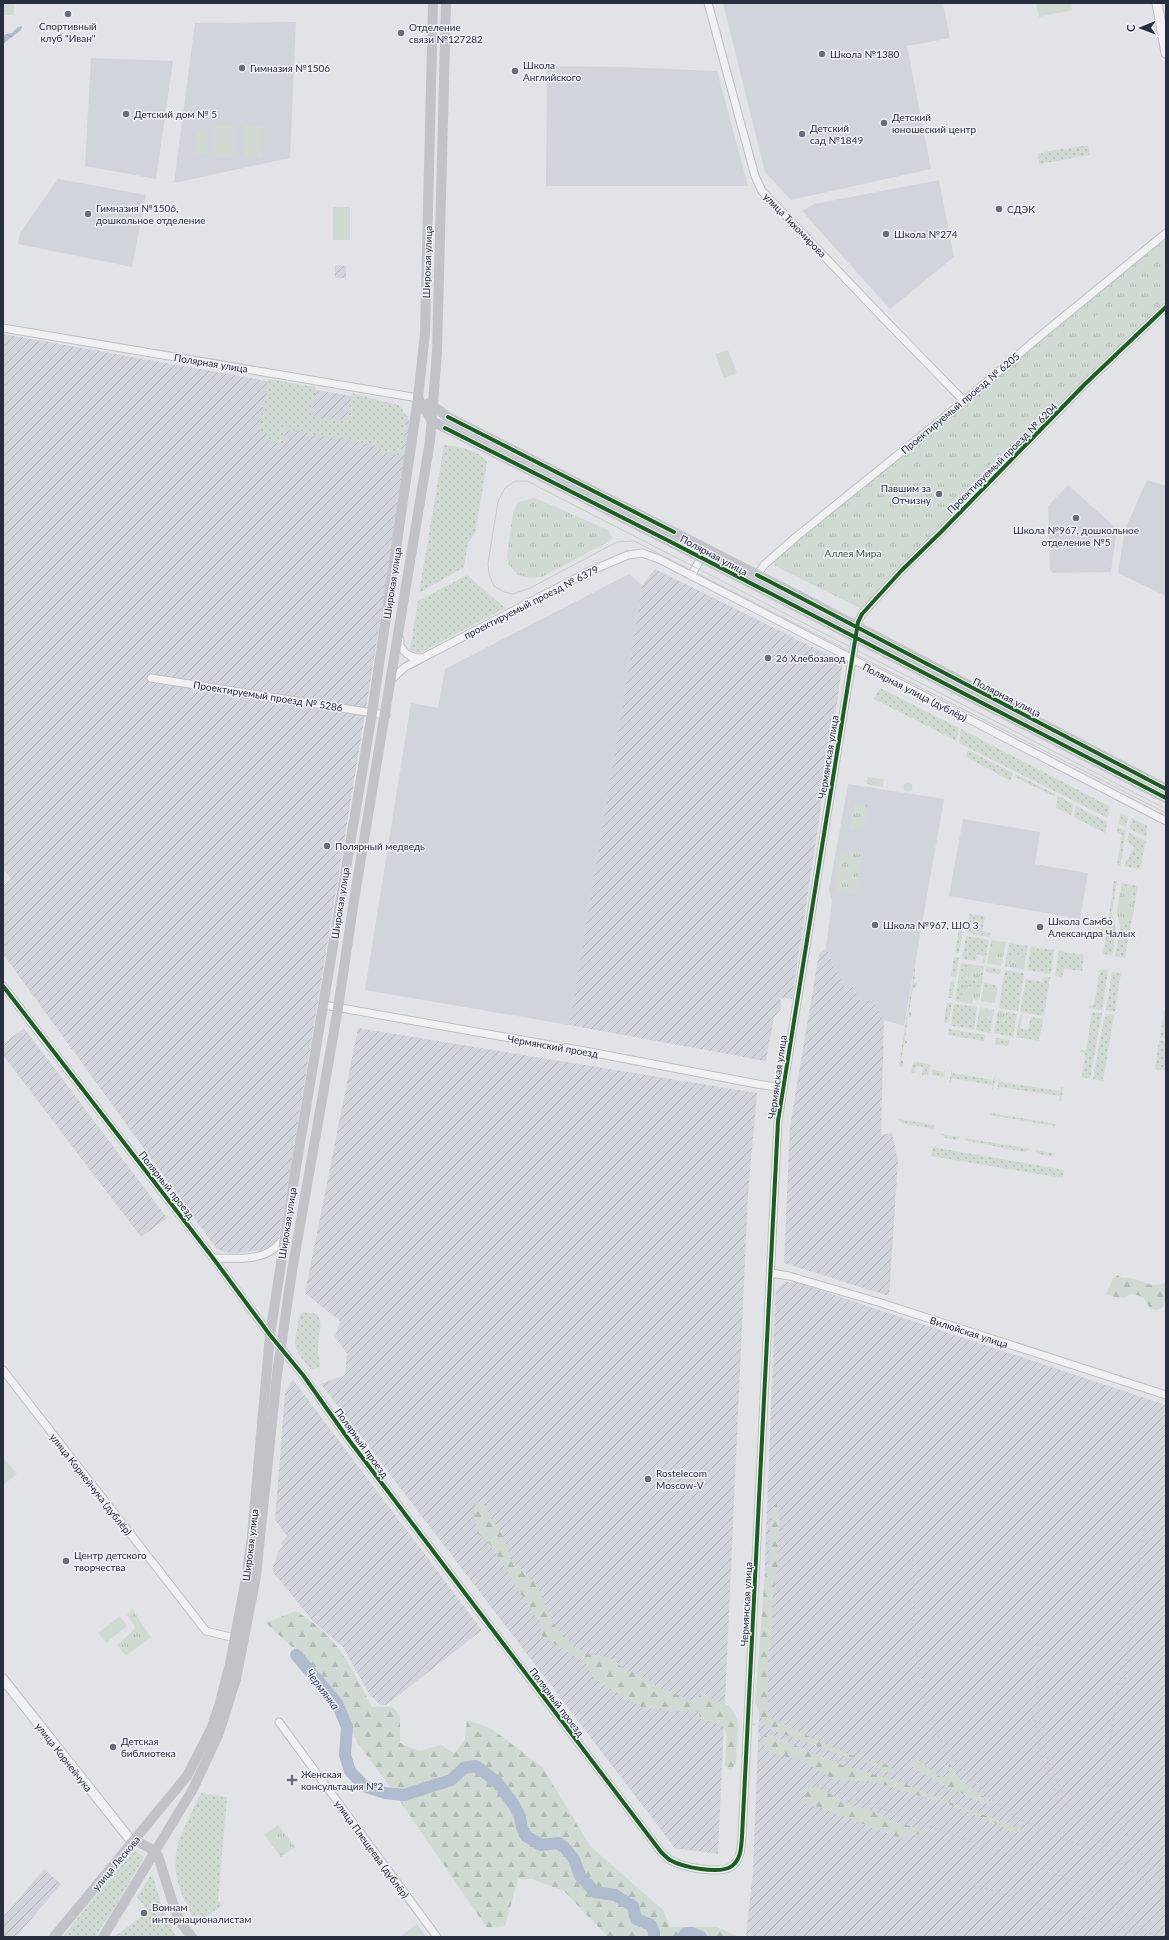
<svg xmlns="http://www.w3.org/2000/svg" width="1169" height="1940" font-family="Lato,sans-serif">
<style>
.built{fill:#d2d4db}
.industrial{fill:url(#industrial-furrows)}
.grass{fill:url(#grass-dots)}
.forest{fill:url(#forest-firs)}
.park{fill:url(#park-tufts)}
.pitch{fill:#d0dad2}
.water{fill:url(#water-waves)}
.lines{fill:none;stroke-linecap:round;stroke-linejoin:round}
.river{stroke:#b1bbd0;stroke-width:12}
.minor-casing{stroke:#bec0c3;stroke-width:9}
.tertiary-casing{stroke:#bec0c3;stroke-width:11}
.minor{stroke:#f1f1f3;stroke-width:7}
.tertiary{stroke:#f1f1f3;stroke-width:9}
.secondary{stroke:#c2c3c8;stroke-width:10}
.tram{stroke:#cacbce;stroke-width:1}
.rail{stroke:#cacbce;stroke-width:2;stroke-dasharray:2 4;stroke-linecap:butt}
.cycleway-casing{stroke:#eff1f6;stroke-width:6}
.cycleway{stroke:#1b5e20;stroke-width:4}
.poi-dot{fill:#696d79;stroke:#eff1f6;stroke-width:1.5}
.labels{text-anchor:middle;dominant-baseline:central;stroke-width:3;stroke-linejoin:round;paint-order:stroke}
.poi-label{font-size:10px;fill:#292e3f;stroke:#eff1f6;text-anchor:start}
.street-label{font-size:10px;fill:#292e3f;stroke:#eff1f6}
.park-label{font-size:10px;fill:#385a37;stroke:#eff1f6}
.water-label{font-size:11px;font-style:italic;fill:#354671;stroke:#eff1f6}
</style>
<defs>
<pattern id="industrial-furrows" width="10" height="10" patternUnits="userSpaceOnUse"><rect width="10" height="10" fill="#d2d4db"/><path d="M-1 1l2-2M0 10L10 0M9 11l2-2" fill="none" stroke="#b4b6bd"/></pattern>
<pattern id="grass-dots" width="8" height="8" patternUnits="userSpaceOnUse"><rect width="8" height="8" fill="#d0dad2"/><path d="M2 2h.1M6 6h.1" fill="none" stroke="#b3bbb5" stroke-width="1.8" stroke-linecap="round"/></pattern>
<pattern id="forest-firs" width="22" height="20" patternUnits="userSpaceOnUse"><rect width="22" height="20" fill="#d0dad2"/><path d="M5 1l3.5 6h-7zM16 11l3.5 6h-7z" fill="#b3bbb5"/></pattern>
<pattern id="park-tufts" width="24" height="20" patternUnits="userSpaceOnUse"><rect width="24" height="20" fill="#d0dad2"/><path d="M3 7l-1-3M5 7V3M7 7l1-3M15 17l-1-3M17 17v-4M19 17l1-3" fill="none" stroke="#b3bbb5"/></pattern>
<pattern id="water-waves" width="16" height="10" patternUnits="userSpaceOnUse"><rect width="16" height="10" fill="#b1bbd0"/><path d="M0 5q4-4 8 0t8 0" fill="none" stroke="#9098aa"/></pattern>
</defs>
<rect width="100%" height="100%" fill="#e1e3e6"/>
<g class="built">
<path d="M723 3H943L950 38 907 46 931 169 791 200 765 172Z"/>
<path d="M296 22 290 158 174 183 195 23Z"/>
<path d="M91 58 173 61 156 179 85 166Z"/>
<path d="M547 66 623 67 717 71 748 186H546Z"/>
<path d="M58 179 146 195 132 267 18 244 20 233Z"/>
<path d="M939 180 954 257 890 309 802 211 814 204Z"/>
<path d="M1147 480 1166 486V596L1118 573 1125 530Z"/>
<path d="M1068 485 1117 529 1111 572 1053 573 1050 570 1048 506Z"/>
<path d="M629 574 642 585 569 1025 365 990 411 703 438 708 445 669Z"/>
<path d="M848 784 944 799 904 1026 884 1020 873 1001 860 1000 853 987 844 986 826 948 832 901 829 890Z"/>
<path d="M963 819 1040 832 1035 864 1088 873 1080 919 949 896Z"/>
<path d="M417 1924 426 1937H400Z"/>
</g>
<g class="industrial">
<path d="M335 265 346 266V278H335Z"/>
<path d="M3 334 396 404 408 417 410 430 399 506 280 1233 276 1241 271 1246 262 1250 235 1253 224 1252 216 1248 3 954V886L11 879 3 869Z"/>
<path d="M655 569 843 662 792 999 779 998 781 1001V1009L774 1017 766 1061 569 1025 642 585Z"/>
<path d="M826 948 844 986 853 987 860 1000 873 1001 884 1020 881 1135 892 1133 898 1161 889 1296 784 1263 790 1126 819 954Z"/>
<path d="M24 1028 167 1218 141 1237 3 1055V1044Z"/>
<path d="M358 1028 757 1093 748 1194 718 1854 675 1848 321 1384 345 1375 347 1354 335 1337 340 1321 305 1293Z"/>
<path d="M785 1282H795L1166 1405V1937H746L753 1872 775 1302 776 1290Z"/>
<path d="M293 1380 482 1630 386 1705H381L370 1695 343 1647 313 1621 272 1571 278 1552 283 1546 281 1543 287 1536 275 1520 285 1394 289 1384Z"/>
<path d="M44 1869 61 1884 16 1937H4L3 1917Z"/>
</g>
<g class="grass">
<path d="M1088 145 1090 155 1039 164 1038 153Z"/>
<path d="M268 379 316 387 311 415 347 421 352 393 400 406C411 420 402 440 400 456L381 452V446L285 429 283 444 268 440 263 431 259 430Z"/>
<path d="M444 445C458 447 478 449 487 462L475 533 468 543 464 567 419 593Z"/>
<path d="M467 575 505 608 420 653H414L410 649 418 601Z"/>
<path d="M880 688 959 728 956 741 874 699Z"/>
<path d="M961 729 1109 806 1108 818 959 743Z"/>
<path d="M968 750 1013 773 1011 781 966 757Z"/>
<path d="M1016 774 1055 794 1054 796 1015 777Z"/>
<path d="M1058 796 1073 804 1071 815 1056 808Z"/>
<path d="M1076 806 1107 822 1105 833 1074 817Z"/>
<path d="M1120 813 1128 817 1126 827 1119 824Z"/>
<path d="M1132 818 1147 826 1146 837 1130 829Z"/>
<path d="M1118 827 1126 831 1120 866 1117 865 1122 834 1117 832Z"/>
<path d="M1129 833 1146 841 1140 869 1124 866 1134 847 1127 842Z"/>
<path d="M1114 881H1117L1112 913 1116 928 1115 934 1101 931 1102 928 1107 929Z"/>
<path d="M1122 883 1138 886 1129 935 1120 934V926L1130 918 1133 893 1129 886 1121 887Z"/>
<path d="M969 914 985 916 982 931 990 933 989 937 967 933Z"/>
<path d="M959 930 963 931 959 953 955 952Z"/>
<path d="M1106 935 1115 936 1112 955 1103 954Z"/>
<path d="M966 936 989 940 985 963 982 962 984 956 977 954 976 961 962 959Z"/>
<path d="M1119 937 1128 939 1125 958 1115 956Z"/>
<path d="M1009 943 1028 946 1026 957 1013 953 1010 967 1005 966Z"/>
<path d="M1031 947 1054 950 1051 974 1027 970Z"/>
<path d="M1059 951 1084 955 1082 971 1064 969 1062 978 1055 976Z"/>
<path d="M954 957 959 958 956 977 951 976Z"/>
<path d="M916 959 914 983H917L916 988H913L909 1012H912L911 1017 908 1016 905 1040 907 1041V1044H904L901 1060 903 1061V1067L899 1066Z"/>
<path d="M961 963 968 964 966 979 979 981 981 966 984 967 980 994 964 985 961 1002 955 1001Z"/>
<path d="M987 967 1001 969 1000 974 986 972Z"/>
<path d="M1100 969 1108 971 1102 1010 1088 1008 1089 1005 1094 1006Z"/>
<path d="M1005 970 1024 973 1018 1011 999 1008Z"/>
<path d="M1112 972 1121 973 1115 1012 1106 1010Z"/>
<path d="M1044 977H1050L1044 1016 1020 1012 1026 979 1043 982Z"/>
<path d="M951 981 955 982 952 998H948Z"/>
<path d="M984 983 998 986 997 990 983 988Z"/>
<path d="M947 1003H952L948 1023H944Z"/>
<path d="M954 1004 977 1007 974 1029 951 1026Z"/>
<path d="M980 1007 983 1008 982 1017 990 1019 991 1009 994 1010 990 1033 976 1030Z"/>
<path d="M1164 1010H1166V1039L1160 1038Z"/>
<path d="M1006 1012 1017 1014 1013 1037 994 1033 996 1020 1005 1021Z"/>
<path d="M1092 1012 1102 1013 1090 1079 1082 1077 1085 1053 1080 1052 1081 1050 1086 1051Z"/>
<path d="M1105 1014 1114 1015 1103 1081 1093 1079Z"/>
<path d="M1020 1015H1022L1020 1028 1028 1029 1031 1017 1043 1019 1039 1041 1016 1037Z"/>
<path d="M949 1029 985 1035 984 1041 948 1035Z"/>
<path d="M996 1038 1009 1040 1008 1046 995 1044Z"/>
<path d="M1159 1040 1166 1041V1071L1155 1069Z"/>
<path d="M913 1062 930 1064 928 1075H922L923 1067H916L915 1073H911Z"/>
<path d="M945 1068 944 1081V1077L932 1075V1070L944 1072Z"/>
<path d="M952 1069V1073L993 1080 996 1075 993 1090H992V1085L952 1078 951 1083H949Z"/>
<path d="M999 1078 1000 1082 1060 1091 1061 1087H1063L1061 1101H1059V1096L1000 1087 997 1091Z"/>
<path d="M990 1113 1056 1124 1055 1126 990 1115Z"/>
<path d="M898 1119 934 1125 933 1129 902 1123Z"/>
<path d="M941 1134 961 1137 957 1140 945 1138Z"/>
<path d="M965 1138 1030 1149 1025 1152 968 1141 965 1140Z"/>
<path d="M933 1147 1064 1170 1063 1178 931 1156Z"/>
<path d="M1035 1150 1056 1154 1050 1156 1037 1154Z"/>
<path d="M305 1312 317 1314C324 1325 318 1336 318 1348 318 1354 320 1359 320 1367L312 1370C289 1344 294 1347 300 1314Z"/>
<path d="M201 1793 227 1797 218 1900 222 1906 196 1923C164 1863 172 1851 201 1793Z"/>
<path d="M134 1850 143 1856V1859L115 1907 95 1937H62Z"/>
<path d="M152 1874 162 1907 176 1937H114L149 1911 137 1897Z"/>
</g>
<g class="forest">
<path d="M1118 1275C1123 1280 1125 1277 1131 1278 1147 1282 1147 1288 1166 1283V1297L1163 1307 1157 1310 1150 1309C1145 1297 1143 1296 1130 1294 1123 1301 1114 1297 1106 1294L1113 1279Z"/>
<path d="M483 1501 490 1517 503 1536 511 1559 536 1584 554 1625 572 1645 585 1653 608 1657 627 1671 635 1673 656 1686 690 1700 697 1699 704 1691C714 1707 731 1697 738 1722L736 1763 730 1771 725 1766 727 1734 722 1725 700 1719 699 1712 671 1711 665 1708 645 1709 594 1679 585 1662 543 1637 541 1634V1621L533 1613 490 1544 477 1533 474 1509 476 1503Z"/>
<path d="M777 1504 778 1519H780L777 1558 778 1565 773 1592 771 1638 768 1658V1717L829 1746 867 1761 887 1765 892 1769V1773L886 1772 858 1758 844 1756 772 1730 766 1727 755 1703 764 1586 770 1559V1526L774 1505Z"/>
<path d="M295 1611C338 1635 350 1666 372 1707H393L400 1716V1743L419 1751 440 1745 455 1753 465 1739 467 1720 492 1729 543 1768 590 1846 663 1910 670 1927H717L739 1937H608L564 1891 532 1879H518L505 1926 487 1928 391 1788 357 1742 337 1698 303 1657 266 1623Z"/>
<path d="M771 1735 839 1764 903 1783 927 1794 1016 1827 1025 1832H1012L997 1824 939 1800H932L876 1782 833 1779 801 1760 774 1754 768 1751 762 1742 765 1736Z"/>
<path d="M917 1759 940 1777 949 1778V1763L958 1778 990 1802 989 1805C960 1793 934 1782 909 1764Z"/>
<path d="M807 1786 823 1790 853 1806 876 1812 891 1821 917 1828 922 1833 900 1838 819 1807 803 1803Z"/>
</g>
<g class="park">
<path d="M1166 238V300L862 609 775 566 773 561 777 557Z"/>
<path d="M535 498 608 530 612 538 608 542 542 577 529 578 518 575 509 565 507 556 513 513 518 502Z"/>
<path d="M868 777 884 779 883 787 866 784Z"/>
<circle cx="908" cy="787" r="4.5"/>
<path d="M855 803 867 805 863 832 850 829Z"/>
<path d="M841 851 862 854 856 894 835 890Z"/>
<path d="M1126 886 1132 889 1133 893 1131 899C1139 910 1129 921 1120 926L1117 912 1121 887Z"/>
<path d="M991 940 1006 942 1001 966 987 963Z"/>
<path d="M1012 953 1026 957 1024 970 1010 967Z"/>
<path d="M968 964 981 966 979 981 966 978Z"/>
<path d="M963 985 978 987 977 993 980 994 979 1000 973 999 972 1004 961 1002Z"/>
<path d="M983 988 997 990 995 1003 981 1001Z"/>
<circle cx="986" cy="1013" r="5"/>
<circle cx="1001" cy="1016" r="5"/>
<path d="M132 1609 151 1637 126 1656 117 1645 136 1628 127 1615Z"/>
<path d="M278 1825 295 1847 281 1857 264 1835Z"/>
</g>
<g class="pitch">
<rect x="3" y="3" width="11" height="12"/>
<path d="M1036 3H1071L1072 10 1039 17Z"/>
<rect x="215" y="125" width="18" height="32"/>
<path d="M245 126 263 127 262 158H244Z"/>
<rect x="196" y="130" width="12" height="24"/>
<rect x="333" y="207" width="17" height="33"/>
<path d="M1103 310 1107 315 1093 327 1088 322Z"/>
<path d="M728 350 737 373 724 378 715 354Z"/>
<path d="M3 1457 17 1474 3 1485Z"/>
<path d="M120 1616 127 1626 106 1643 98 1633Z"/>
<path d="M416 1929 422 1937H408L407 1935Z"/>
</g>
<path class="water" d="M22 26 21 30 3 44V35L12 33 18 27Z"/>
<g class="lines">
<g class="river">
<path d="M296 1655 337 1703 347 1727 345 1755 350 1771 364 1786 385 1793 404 1795 451 1780 464 1768 475 1766 480 1769 497 1782 514 1805 520 1817 522 1828 526 1836 541 1845 558 1843 565 1848 574 1859 580 1876 595 1892 615 1895 633 1906 636 1919 651 1925 654 1932V1937"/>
<path d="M683 1937 686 1933H692L701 1937"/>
</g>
<g class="minor-casing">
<g id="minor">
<path d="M708 3 755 176 762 191 884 319 964 401"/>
<path d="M3 328 418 398"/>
<path d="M757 575 764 565 796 537 957 407 1039 337 1166 233"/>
<path d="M691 576 701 558"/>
<path d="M400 639V646C406 654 410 658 420 658"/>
<path d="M151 678 386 715"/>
<path d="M392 679 405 667 588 572 628 555 642 553 659 559 1166 821"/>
<path d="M3 986 213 1258 270 1335 303 1375 349 1440 661 1852C664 1855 667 1858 670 1860 682 1867 720 1875 732 1866 741 1859 741 1848 742 1837L778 1121 858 622 862 614 902 570 941 532 1084 385 1166 307"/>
<path d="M324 1005 590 1052 757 1084 782 1088"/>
<path d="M213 1258C231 1258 257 1261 272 1250 277 1247 280 1242 284 1239"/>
<path d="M771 1273 789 1276 878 1302 1166 1395"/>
<path d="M3 1370 206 1631 235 1638"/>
<path d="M279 1722 437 1937"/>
</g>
</g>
<g class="tertiary-casing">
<g id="tertiary">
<path d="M1157 3 1166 53"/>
<path d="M3 1679 133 1843"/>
</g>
</g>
<use href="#minor" class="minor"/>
<use href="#tertiary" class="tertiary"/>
<g class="secondary">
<path d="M418 398 432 421 669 541 1166 798"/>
<path d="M429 403 448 417 805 599 1166 789"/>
<path d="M135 1840 151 1849 158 1856 175 1910 181 1923 192 1937"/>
<path d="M54 1937 187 1776 211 1729 219 1706 230 1664 247 1573 252 1536 270 1335 295 1173 372 713 418 398 425 333 433 3"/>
<path d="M103 1937 193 1789 219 1733 236 1679 256 1576 277 1374 292 1271 338 1008 354 900 430 441 437 352 446 3"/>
</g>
<path class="tram" d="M1166 809 527 481H516L505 488 498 501 488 563 489 574 494 586 504 592 513 594 530 588 617 542 634 541 1166 813"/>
<g class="rail">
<path d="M913 1559C915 1616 911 1678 936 1731 943 1746 955 1760 966 1772 986 1796 1009 1815 1037 1828 1055 1837 1074 1842 1093 1850 1120 1861 1144 1879 1166 1897"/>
<path d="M1038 1632C1036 1688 1035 1753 1068 1801 1084 1825 1106 1846 1128 1865"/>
<path d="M1120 1677C1116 1706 1101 1779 1111 1803 1123 1835 1147 1860 1166 1887"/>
<path d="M1124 1685 1144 1528"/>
<path d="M1035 1714C1036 1747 1045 1776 1064 1804"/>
<path d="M747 1722 760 1727"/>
<path d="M817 1785 1019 1859 1082 1885 1115 1906 1155 1937"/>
<path d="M974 1884 1051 1910 1114 1925 1141 1937"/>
</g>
<g class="cycleway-casing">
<g id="cycleway">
<path d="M448 417 674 532"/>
<path d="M445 428 669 541 1166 798"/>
<path d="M757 575 1166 789"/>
<path d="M3 986 213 1258 270 1335 303 1375 349 1440 661 1852C664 1855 667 1858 670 1860 682 1867 720 1875 732 1866 741 1859 741 1848 742 1837L778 1121 858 622 862 614 902 570 941 532 1084 385 1166 307"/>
</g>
</g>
<use href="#cycleway" class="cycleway"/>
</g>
<g class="poi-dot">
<circle cx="68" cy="14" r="4"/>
<circle cx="401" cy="33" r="4"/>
<circle cx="822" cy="54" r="4"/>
<circle cx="242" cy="68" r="4"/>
<circle cx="515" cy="71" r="4"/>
<circle cx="126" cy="114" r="4"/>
<circle cx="884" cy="123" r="4"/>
<circle cx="802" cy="134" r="4"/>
<circle cx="999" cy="209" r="4"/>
<circle cx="88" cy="214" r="4"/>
<circle cx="886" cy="234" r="4"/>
<circle cx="939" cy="494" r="4"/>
<circle cx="1076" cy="518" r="4"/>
<circle cx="768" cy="658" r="4"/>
<circle cx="327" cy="846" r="4"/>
<circle cx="875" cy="925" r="4"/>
<circle cx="1040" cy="927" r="4"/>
<circle cx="648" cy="1479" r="4"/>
<circle cx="66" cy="1561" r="4"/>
<circle cx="113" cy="1747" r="4"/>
<path d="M290 1774h4v4h4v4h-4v4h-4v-4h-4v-4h4z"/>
<circle cx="144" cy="1913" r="4"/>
</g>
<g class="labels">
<g class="poi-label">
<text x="68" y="26" text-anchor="middle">Спортивный<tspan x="68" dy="12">клуб "Иван"</tspan></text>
<text x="409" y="27">Отделение<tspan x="409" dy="12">связи №127282</tspan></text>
<text x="830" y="54">Школа №1380</text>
<text x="523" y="65">Школа<tspan x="523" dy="12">Английского</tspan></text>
<text x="250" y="68">Гимназия №1506</text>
<text x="134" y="114">Детский дом № 5</text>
<text x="892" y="117">Детский<tspan x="892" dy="12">юношеский центр</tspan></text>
<text x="810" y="128">Детский<tspan x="810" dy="12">сад №1849</tspan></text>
<text x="96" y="208">Гимназия №1506,<tspan x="96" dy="12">дошкольное отделение</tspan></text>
<text x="1007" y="209">СДЭК</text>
<text x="894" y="234">Школа №274</text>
<text x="931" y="488" text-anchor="end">Павшим за<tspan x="931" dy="12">Отчизну</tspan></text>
<text x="1076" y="530" text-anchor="middle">Школа №967, дошкольное<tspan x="1076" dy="12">отделение №5</tspan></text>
<text x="776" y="658">26 Хлебозавод</text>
<text x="335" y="846">Полярный медведь</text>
<text x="1048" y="921">Школа Самбо<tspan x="1048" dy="12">Александра Чалых</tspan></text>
<text x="883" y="925">Школа №967, ШО 3</text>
<text x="656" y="1473">Rostelecom<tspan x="656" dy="12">Moscow-V</tspan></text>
<text x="74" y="1555">Центр детского<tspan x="74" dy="12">творчества</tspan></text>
<text x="121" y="1741">Детская<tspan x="121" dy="12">библиотека</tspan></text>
<text x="301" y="1774">Женская<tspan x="301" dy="12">консультация №2</tspan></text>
<text x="152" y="1907">Воинам<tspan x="152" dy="12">интернационалистам</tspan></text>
</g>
<g class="street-label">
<text transform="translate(795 225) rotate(46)">улица Тихомирова</text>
<text transform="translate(427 262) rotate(-88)">Широкая улица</text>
<text transform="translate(211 363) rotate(9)">Полярная улица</text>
<text transform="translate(960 403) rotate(-40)">Проектируемый проезд № 6205</text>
<text transform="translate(1002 458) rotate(-45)">Проектируемый проезд № 6204</text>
<text transform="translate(714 555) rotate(28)">Полярная улица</text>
<text transform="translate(392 583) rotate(-81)">Широкая улица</text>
<text transform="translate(531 602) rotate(-27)">проектируемый проезд № 6379</text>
<text transform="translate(915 692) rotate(27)">Полярная улица (дублёр)</text>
<text transform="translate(268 696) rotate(9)">Проектируемый проезд № 5286</text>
<text transform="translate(1007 697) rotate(27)">Полярная улица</text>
<text transform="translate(828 757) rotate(-81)">Чермянская улица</text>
<text transform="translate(340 903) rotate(-81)">Широкая улица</text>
<text transform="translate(553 1046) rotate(10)">Чермянский проезд</text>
<text transform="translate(777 1077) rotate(-82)">Чермянская улица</text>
<text transform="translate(167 1185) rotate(52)">Полярный проезд</text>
<text transform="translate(287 1223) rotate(-81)">Широкая улица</text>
<text transform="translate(969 1332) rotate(18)">Вилюйская улица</text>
<text transform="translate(362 1443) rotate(54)">Полярный проезд</text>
<text transform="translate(91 1484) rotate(52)">улица Корнейчука (дублёр)</text>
<text transform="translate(250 1545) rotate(-83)">Широкая улица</text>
<text transform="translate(746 1604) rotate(-87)">Чермянская улица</text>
<text transform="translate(557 1702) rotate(53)">Полярный проезд</text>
<text transform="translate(64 1757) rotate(52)">улица Корнейчука</text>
<text transform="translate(372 1849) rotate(54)">улица Плещеева (дублёр)</text>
<text transform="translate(116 1863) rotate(-50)">улица Лескова</text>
</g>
<g class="park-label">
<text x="853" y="553">Аллея Мира</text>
</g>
<g class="water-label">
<text transform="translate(323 1689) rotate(53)">Чермянка</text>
</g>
</g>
<rect width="1169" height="1940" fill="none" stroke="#292e3f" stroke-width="8"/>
<g transform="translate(1141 28) rotate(269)" stroke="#eff1f6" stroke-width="3" paint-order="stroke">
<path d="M0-3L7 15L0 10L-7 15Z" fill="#292e3f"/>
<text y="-6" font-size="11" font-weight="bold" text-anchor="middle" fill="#292e3f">С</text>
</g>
</svg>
